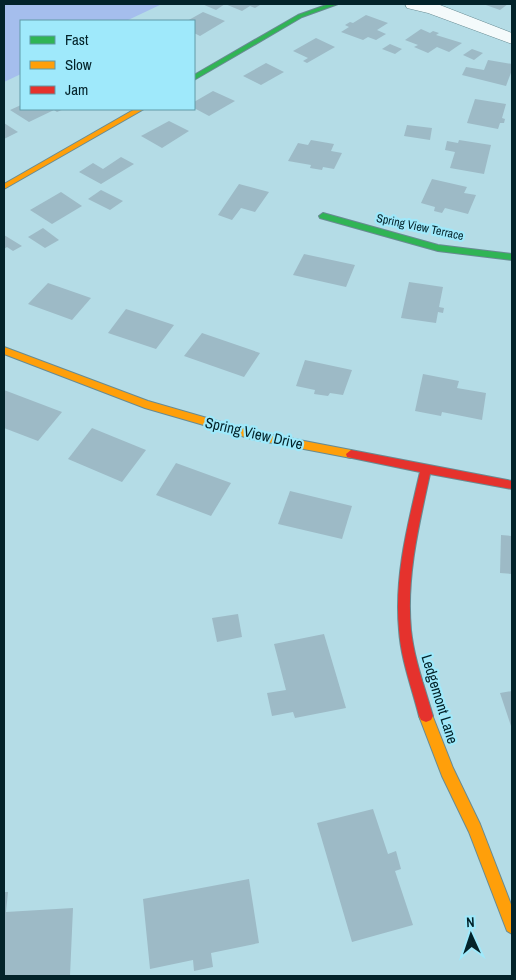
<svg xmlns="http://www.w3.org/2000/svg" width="516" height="980" font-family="'Archivo Narrow',sans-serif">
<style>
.green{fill:#a5beed}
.building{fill:#9dbac6}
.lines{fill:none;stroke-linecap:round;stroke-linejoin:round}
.street-casing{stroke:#688b92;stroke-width:1}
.fast-casing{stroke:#688b92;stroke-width:2}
.slow-casing{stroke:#688b92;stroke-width:2}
.jam-casing{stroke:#688b92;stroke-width:2}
.street{fill:#f4fafb;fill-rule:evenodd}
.fast{fill:#30b455;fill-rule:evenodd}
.slow{fill:#ff9f0a;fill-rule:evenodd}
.jam{fill:#e5322d;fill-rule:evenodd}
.labels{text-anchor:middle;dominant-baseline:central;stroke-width:4.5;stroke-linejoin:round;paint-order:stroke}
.far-street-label{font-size:12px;fill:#03232a;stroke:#9fe9fb}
.street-label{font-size:15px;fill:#03232a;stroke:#9fe9fb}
</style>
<rect width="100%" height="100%" fill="#b4dce6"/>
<path class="green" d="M4 4H162L126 21H21V74L4 82Z"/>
<g class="building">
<path d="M202 4H257L260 5 255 8 250 6 242 11 225 4 216 10Z"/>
<path d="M483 4H508L500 10Z"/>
<path d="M203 12 225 21 200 36 194 33V21H187Z"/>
<path d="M366 15 388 23 377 30 386 34 376 40 368 37 363 40 341 32 349 27 345 25 350 22 353 23Z"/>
<path d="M421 29 430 33 433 31 439 33 436 35 462 43 449 52 437 47 428 53 414 47 418 45 405 40Z"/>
<path d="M316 38 335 47 307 63 303 61 308 58 293 51Z"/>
<path d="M390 44 402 49 395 54 382 49Z"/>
<path d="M472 49 483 53 474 60 463 55Z"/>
<path d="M488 60 512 64V70L506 86 462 75 466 67 484 70Z"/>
<path d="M266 63 284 72 261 85 243 76Z"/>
<path d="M213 91 235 101 209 116 194 108V102Z"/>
<path d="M475 99 506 104 502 118 505 119 504 123H500L498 129 467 123Z"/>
<path d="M21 105V109H64L57 112 54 110 29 122 10 110Z"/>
<path d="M169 121 189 131 162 148 141 136Z"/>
<path d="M4 123 18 132 4 139Z"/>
<path d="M407 125 432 128 430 140 404 136Z"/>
<path d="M311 140 334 144 331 151 342 153 334 169 323 167 322 170 310 168 311 165 288 161 298 143 308 145Z"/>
<path d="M459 140 491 145 484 174 450 168 455 152 445 150 447 141 458 143Z"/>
<path d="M121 157 134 164 101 184 79 172 93 163 103 169Z"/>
<path d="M432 179 467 187 464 193 476 195 468 214 445 208 442 213 434 211 435 207 421 203Z"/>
<path d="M239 184 269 192 255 212 241 208 232 220 218 215Z"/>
<path d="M101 190 123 201 110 210 88 199Z"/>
<path d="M61 192 82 206 52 224 30 210Z"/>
<path d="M43 228 59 240 45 248 28 237Z"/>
<path d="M4 235 22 246 13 251 7 247 4 249Z"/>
<path d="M304 254 355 265 346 287 293 275Z"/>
<path d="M409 282 443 287 439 307 444 308 443 313 438 312 436 323 401 318Z"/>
<path d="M48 283 91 298 72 320 28 304Z"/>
<path d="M126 309 174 325 156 349 108 333Z"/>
<path d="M202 333 260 353 244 377 184 356Z"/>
<path d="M305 360 352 370 343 395 330 393 328 396 314 394 315 390 296 386Z"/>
<path d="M423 374 459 381 457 388 486 393 482 420 442 412 441 416 415 411Z"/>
<path d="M4 390 62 412 38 441 4 428Z"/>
<path d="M92 428 146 450 122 482 68 459Z"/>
<path d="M176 463 231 483 211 516 156 495Z"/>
<path d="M290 491 352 506 342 539 278 524Z"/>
<path d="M501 535 512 536V574L500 573Z"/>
<path d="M238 614 242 637 217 642 212 618Z"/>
<path d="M324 634 346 708 295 718 293 712 272 716 267 693 286 690 274 644Z"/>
<path d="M512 691V729L500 693Z"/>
<path d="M373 809 388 854 396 851 401 869 395 871 413 925 352 942 317 823Z"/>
<path d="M249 879 259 943 211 953 213 967 194 971 193 960 150 969 143 899Z"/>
<path d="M4 892H8L6 912 73 908 70 976H4Z"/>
</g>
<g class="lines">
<g class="street-casing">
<path id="street" d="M405 4 440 5 512 33V44L428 13 407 8Z"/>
</g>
<g class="fast-casing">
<g id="fast">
<path d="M329 4H338L302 17 194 80V75L298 15Z"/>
<path d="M323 213 438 245 512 254V260L438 251 320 218 319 216Z"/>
</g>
</g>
<g class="slow-casing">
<g id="slow">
<path d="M135 109H144L4 189V184Z"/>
<path d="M4 347 148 401 252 431 351 450 356 454 351 458 252 439 145 408 4 354Z"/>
<path d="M426 710 431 712 453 768 480 824 512 907V934L507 931 469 832 442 776 419 716 421 712Z"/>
</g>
</g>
<g class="jam-casing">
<path id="jam" d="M351 450 512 481V489L430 474C419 525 406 577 411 630 414 659 425 688 433 716L431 720 426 722 421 720 419 716C412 688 401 660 399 630 394 576 408 524 420 472L347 457 346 454Z"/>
</g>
<use href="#street" class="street"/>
<use href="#fast" class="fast"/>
<use href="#slow" class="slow"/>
<use href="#jam" class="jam"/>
</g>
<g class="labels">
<g class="far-street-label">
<text transform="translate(420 227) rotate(12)">Spring View Terrace</text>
</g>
<g class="street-label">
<text transform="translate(254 433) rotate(13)">Spring View Drive</text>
<text transform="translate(440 699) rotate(73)">Ledgemont Lane</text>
</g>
</g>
<rect width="516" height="980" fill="none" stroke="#03232a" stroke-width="10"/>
<rect x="20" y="20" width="175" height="90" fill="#9fe9fb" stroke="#619aa7"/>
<rect x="30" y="36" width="25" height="8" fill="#30b455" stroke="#619aa7"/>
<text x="65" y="45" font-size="15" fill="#03232a">Fast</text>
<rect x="30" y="61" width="25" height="8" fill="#ff9f0a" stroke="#619aa7"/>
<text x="65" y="70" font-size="15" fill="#03232a">Slow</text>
<rect x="30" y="86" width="25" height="8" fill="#e5322d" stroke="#619aa7"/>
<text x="65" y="95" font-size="15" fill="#03232a">Jam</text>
<g transform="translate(471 935) rotate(357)" stroke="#9fe9fb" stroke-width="4" paint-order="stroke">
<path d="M0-4L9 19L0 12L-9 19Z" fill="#03232a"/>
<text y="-8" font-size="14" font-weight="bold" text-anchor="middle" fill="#03232a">N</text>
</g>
</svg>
